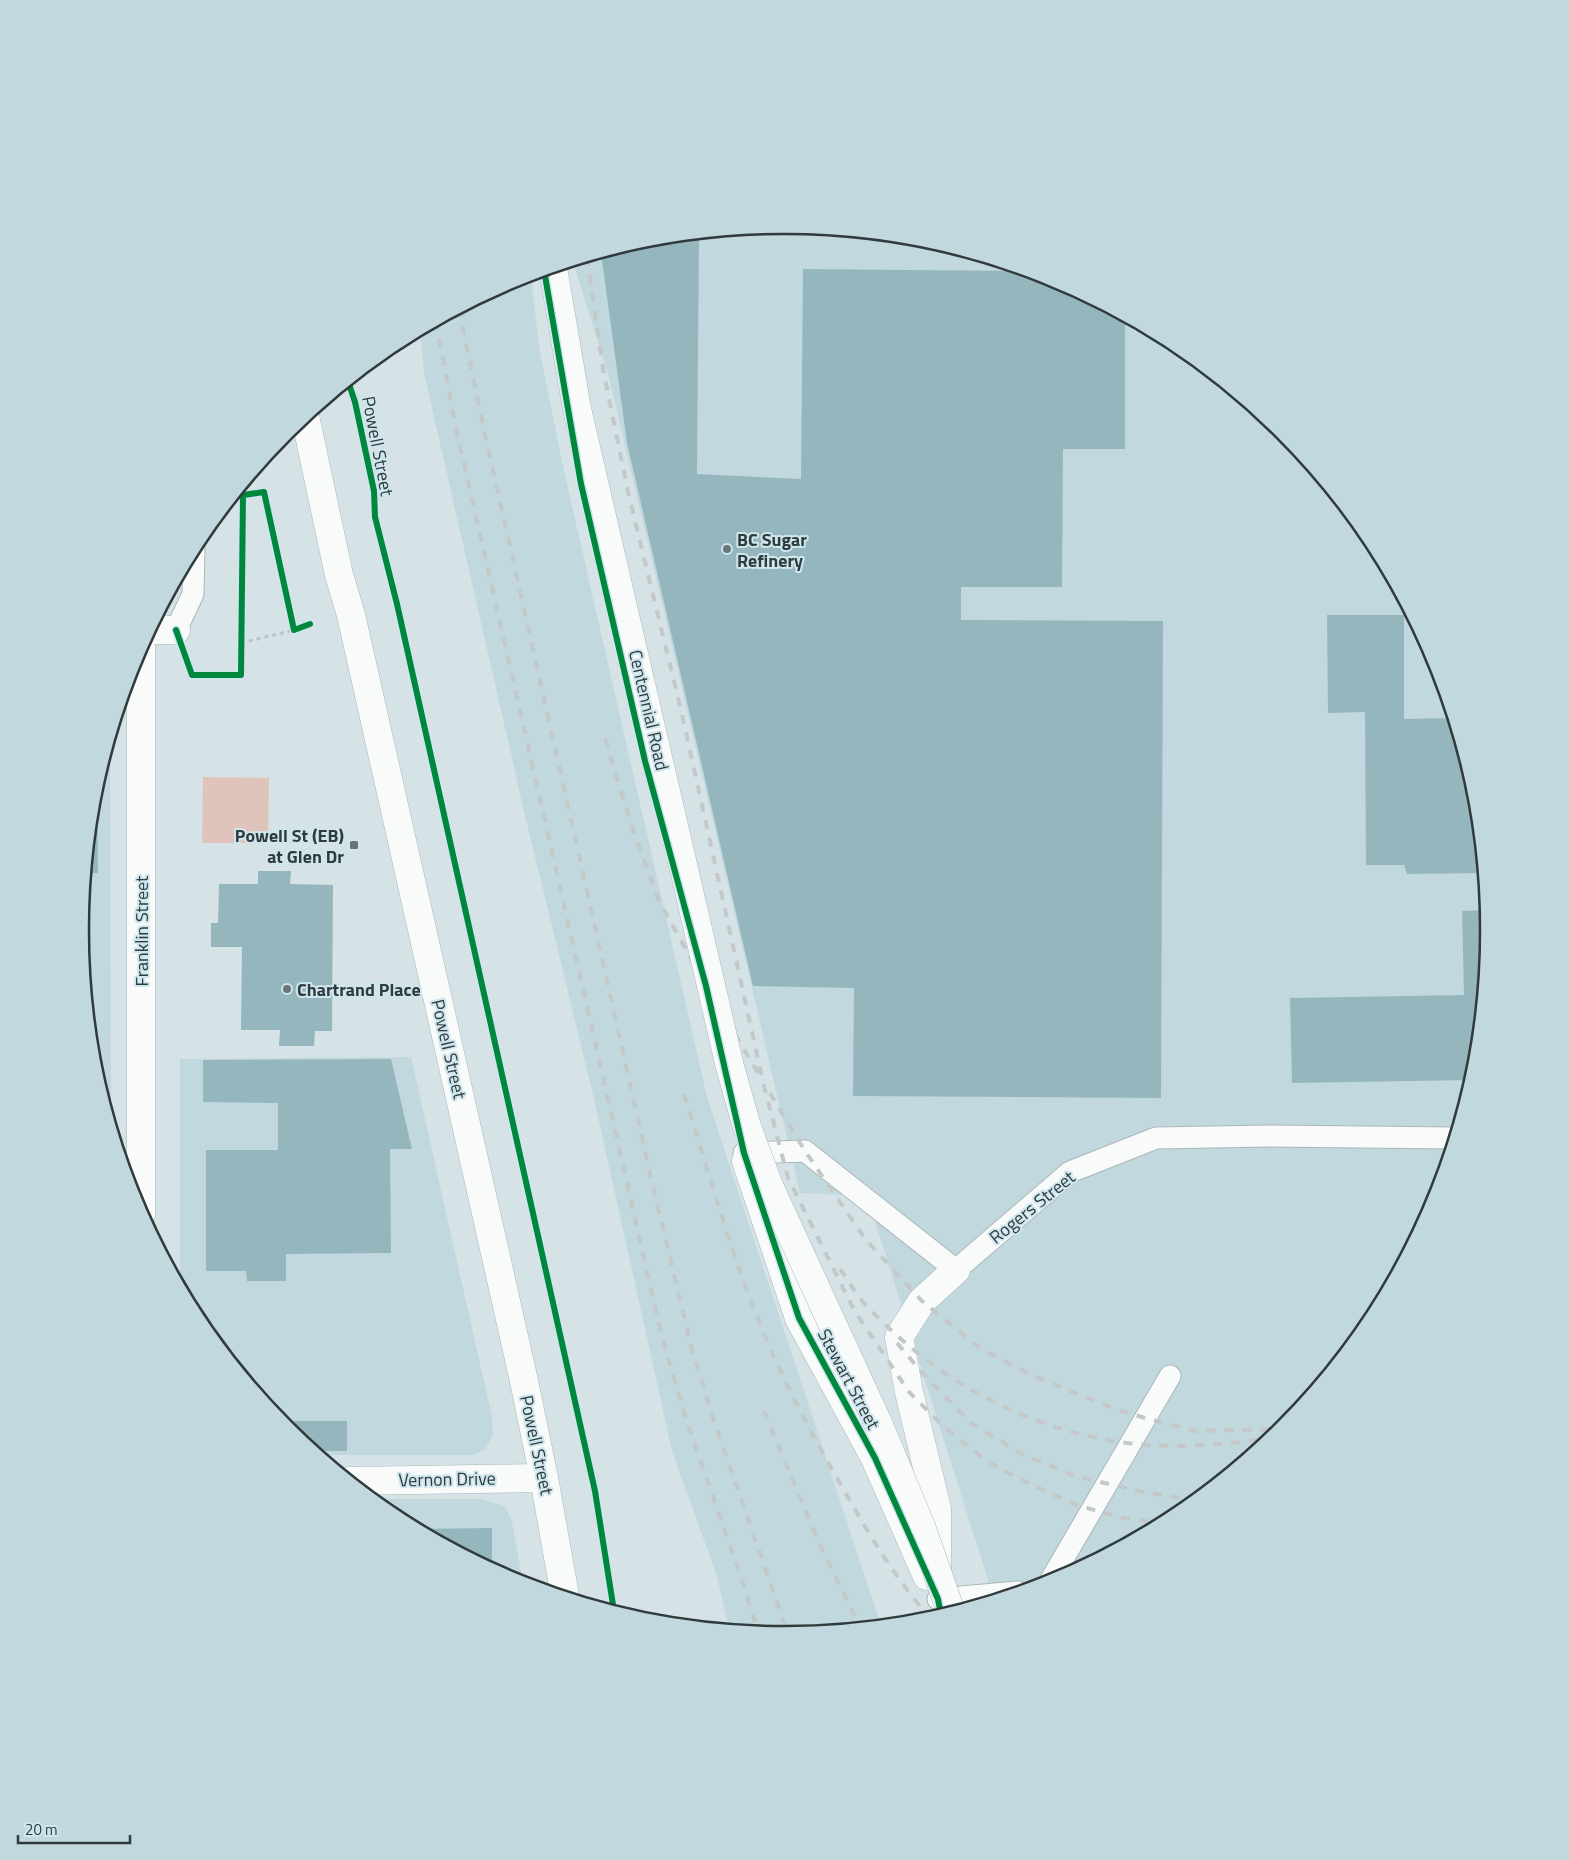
<svg xmlns="http://www.w3.org/2000/svg" width="1569" height="1860" font-family="'Titillium Web',sans-serif">
<style>
.built{fill:#c1d8de}
.green{fill:#e0c4bb}
.building{fill:#96b6be}
.lines{fill:none;stroke-linecap:round;stroke-linejoin:round}
.service-casing{stroke:#acb7ba;stroke-width:23}
.minor-casing{stroke:#acb7ba;stroke-width:29}
.secondary-casing{stroke:#acb7ba;stroke-width:29}
.path{stroke:#bec2c5;stroke-width:3;stroke-dasharray:4 4;stroke-linecap:butt}
.service{stroke:#f9fbfb;stroke-width:21}
.minor{stroke:#f9fbfb;stroke-width:28}
.secondary{stroke:#f9fbfb;stroke-width:28}
.rail{stroke:#c4c8c9;stroke-width:4;stroke-dasharray:9 9;stroke-linecap:butt}
.minor-bridge-casing{stroke:#acb7ba;stroke-width:29;stroke-linecap:butt}
.minor-bridge{stroke:#f9fbfb;stroke-width:28}
.cycleway-casing{stroke:#cee6ed;stroke-width:9}
.cycleway{stroke:#00873e;stroke-width:6}
.poi-dot{fill:#6a7578;stroke:#cee6ed;stroke-width:2}
.labels{text-anchor:middle;dominant-baseline:central;stroke-width:4;stroke-linejoin:round;paint-order:stroke}
.street-label{font-size:18px;fill:#313a3d;stroke:#cee6ed}
.poi-label{font-size:18px;font-weight:bold;fill:#313a3d;stroke:#cee6ed;text-anchor:start}
.rim{fill:none;stroke:#313a3d;stroke-width:2.5}
</style>
<rect width="100%" height="100%" fill="#d5e2e6"/>
<g class="built">
<path d="M785 226 922 239 1054 279 1176 344 1283 432 1370 539 1435 661 1476 793 1489 930 1475 1068 1435 1200 1370 1322 1282 1428 1176 1516 1054 1581 994 1599 867 1196 800 1193 609 377 573 262 647 239Z"/>
<path d="M531 274 539 347 564 471 707 1097 881 1625 784 1634 729 1629 717 1576 672 1451 593 1094 527 824 424 373 420 330 515 279Z"/>
<path d="M110 739 111 1125 93 1067 80 930 94 792Z"/>
<path d="M411 1057 492 1417 493 1434 486 1448 474 1455H319L286 1428 199 1321 180 1286V1059Z"/>
<path d="M373 1499H480L499 1504 506 1508 512 1522 523 1583 515 1581 393 1516Z"/>
</g>
<path class="green" d="M203 777 269 778 268 843H202Z"/>
<g class="building">
<path d="M699 234 697 474 801 479 803 269 1026 271 1054 279 1125 317V449H1063L1062 587H961V620L1163 621 1161 1098 853 1096 854 988 753 986 627 443 601 253 647 239Z"/>
<path d="M1327 615H1404V719L1453 718 1476 793 1483 873 1407 874 1404 865H1366L1365 712 1328 713Z"/>
<path d="M97 781 98 873H86L94 792Z"/>
<path d="M258 871H291L290 884 333 885 332 1031H315L314 1046H279L280 1030H241L242 947H211V923H218L219 884H258Z"/>
<path d="M84 884H89L90 1017H89L80 930Z"/>
<path d="M1487 910 1489 930 1475 1068 1472 1080 1292 1083 1290 998 1464 995 1462 911Z"/>
<path d="M391 1059 412 1149H390L391 1253 286 1254V1281H247L246 1271H206V1150H278V1103L203 1102V1060Z"/>
<path d="M284 1421H347V1451H314L286 1428 284 1425Z"/>
<path d="M492 1528V1568L417 1529Z"/>
</g>
<g class="lines">
<g class="service-casing">
<g id="service">
<path d="M176 630 193 594 194 548"/>
<path d="M744 1153 805 1151 956 1270 1070 1172 1156 1138 1268 1136 1454 1138"/>
<path d="M1049 1583 1170 1376"/>
<path d="M938 1599 1018 1592"/>
</g>
</g>
<g class="minor-casing">
<g id="minor">
<path d="M150 630H176"/>
<path d="M141 647V1214"/>
<path d="M746 1161 799 1318 875 1458 927 1576"/>
<path d="M350 1481 544 1478"/>
<path d="M937 1568V1509L909 1392 899 1337 922 1301 956 1270"/>
</g>
</g>
<g class="secondary-casing">
<path id="secondary" d="M305 416 339 575 351 615 524 1381 544 1478 565 1596"/>
</g>
<path class="path" d="M241 643 294 630"/>
<use href="#service" class="service"/>
<use href="#minor" class="minor"/>
<use href="#secondary" class="secondary"/>
<g class="rail">
<path d="M587 257 603 369 628 492 681 710 763 1082 788 1178 854 1310 909 1392 944 1427 987 1461 1019 1479 1074 1504 1121 1518 1163 1523"/>
<path d="M461 308 463 329 484 430 651 1178 692 1350 715 1424 788 1634"/>
<path d="M436 321 455 424 661 1333 686 1419 743 1583 758 1632"/>
<path d="M605 739 633 830 659 901 706 986 758 1073"/>
<path d="M770 1093 805 1151 866 1240 922 1301 980 1348 1033 1376 1115 1409 1145 1418 1195 1431 1281 1429"/>
<path d="M684 1094C709 1173 731 1254 763 1331 785 1385 813 1436 842 1487 868 1533 895 1578 930 1618"/>
<path d="M840 1269C848 1280 855 1293 864 1303 934 1379 1024 1429 1127 1443 1174 1449 1224 1445 1270 1438"/>
<path d="M897 1343 925 1376 971 1423 1020 1453 1075 1476 1143 1492 1196 1500"/>
<path d="M764 1411 816 1536 860 1627"/>
</g>
<g class="minor-bridge-casing">
<path id="minor-bridge" d="M553 268 577 409 730 1067 747 1127 769 1186 877 1421 921 1526 951 1612"/>
</g>
<use href="#minor-bridge" class="minor-bridge"/>
<g class="cycleway-casing">
<g id="cycleway">
<path d="M544 270 581 484 645 761 706 986 744 1153 799 1318 875 1458 938 1599 941 1615"/>
<path d="M348 381 355 402 374 491 375 517 397 604 595 1491 614 1611"/>
<path d="M176 630 192 675H241L243 495 264 492 294 630 310 624"/>
</g>
</g>
<use href="#cycleway" class="cycleway"/>
</g>
<g class="poi-dot">
<circle cx="727" cy="549" r="5"/>
<rect x="349" y="840" width="10" height="10" rx="2.5"/>
<circle cx="287" cy="989" r="5"/>
</g>
<g class="labels">
<g class="street-label">
<text transform="translate(378 446) rotate(79)">Powell Street</text>
<text transform="translate(649 710) rotate(77)">Centennial Road</text>
<text transform="translate(141 931) rotate(-90)">Franklin Street</text>
<text transform="translate(449 1049) rotate(77)">Powell Street</text>
<text transform="translate(1032 1207) rotate(-39)">Rogers Street</text>
<text transform="translate(849 1379) rotate(62)">Stewart Street</text>
<text transform="translate(537 1445) rotate(78)">Powell Street</text>
<text transform="translate(447 1479) rotate(-1)">Vernon Drive</text>
</g>
<g class="poi-label">
<text x="737" y="539">BC Sugar<tspan x="737" dy="21">Refinery</tspan></text>
<text x="344" y="835" text-anchor="end">Powell St (EB)<tspan x="344" dy="21">at Glen Dr</tspan></text>
<text x="297" y="989">Chartrand Place</text>
</g>
</g>
<path d="M0 0H1569V1860H0ZM784 234H785A695 695 0 0 1 1480 929V931A695 695 0 0 1 785 1626H784A695 695 0 0 1 89 931V929A695 695 0 0 1 784 234Z" fill="#c1d8df" fill-rule="evenodd"/>
<path class="rim" d="M784 234H785A695 695 0 0 1 1480 929V931A695 695 0 0 1 785 1626H784A695 695 0 0 1 89 931V929A695 695 0 0 1 784 234Z"/>
<path d="M18 1835v8h112v-8" fill="none" stroke="#313a3d" stroke-width="2.5"/>
<text x="25" y="1835" font-size="15" fill="#313a3d" stroke="#cee6ed" stroke-width="4" paint-order="stroke">20 m</text>
</svg>
